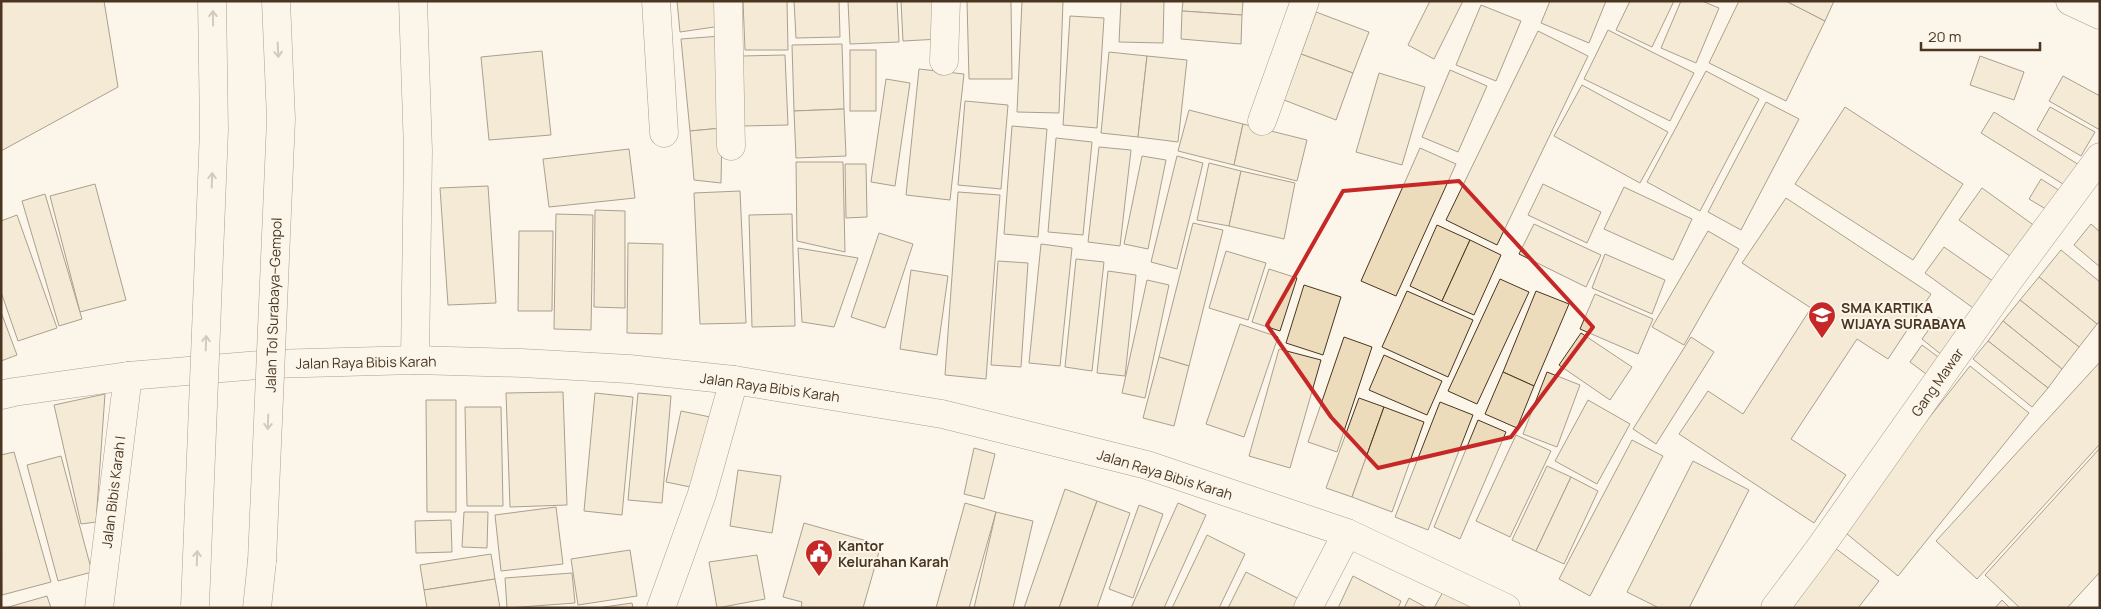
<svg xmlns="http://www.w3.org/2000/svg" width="2101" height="609" font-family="Manrope,sans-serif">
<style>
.building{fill:#ecdcbc;stroke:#4a3520}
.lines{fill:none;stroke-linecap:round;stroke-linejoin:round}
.minor-casing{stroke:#4a3520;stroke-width:29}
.secondary-casing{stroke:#4a3520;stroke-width:29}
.motorway-casing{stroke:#4a3520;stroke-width:29}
.minor{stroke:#fbf6e9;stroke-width:28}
.secondary{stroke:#fbf6e9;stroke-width:28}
.motorway{stroke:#fbf6e9;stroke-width:28}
.motorway-bridge-casing{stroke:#4a3520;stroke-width:29;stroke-linecap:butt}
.motorway-bridge{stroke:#fbf6e9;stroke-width:28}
.oneway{stroke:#a29684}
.marked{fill:none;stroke:#c62828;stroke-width:4;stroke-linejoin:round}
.labels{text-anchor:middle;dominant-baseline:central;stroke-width:4;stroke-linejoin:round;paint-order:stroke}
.street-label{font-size:14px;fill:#4a3520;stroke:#fbf6e9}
.poi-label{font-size:14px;font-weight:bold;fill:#4a3520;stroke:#fbf6e9;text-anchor:start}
</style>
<rect width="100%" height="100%" fill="#fbf6e9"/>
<g class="building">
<path d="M1 1H104L118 87 1 151Z"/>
<path d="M677 1H718L721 26 680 32Z"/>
<path d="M743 1H787L788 50H745Z"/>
<path d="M794 1H839L840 37 796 38Z"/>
<path d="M848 1H897L899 42 850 44Z"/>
<path d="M901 1H937L940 39 903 41Z"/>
<path d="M967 1H1011L1012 79H969Z"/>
<path d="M1022 1H1063L1059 113 1017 112Z"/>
<path d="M1121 1H1164L1163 43 1119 42Z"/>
<path d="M1183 1H1243L1242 15 1182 11Z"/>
<path d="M1430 1H1463L1434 59 1408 45Z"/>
<path d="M1550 1H1606L1589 43 1541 23Z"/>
<path d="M1630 1H1674L1652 47 1616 30Z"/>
<path d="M1681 1H1702L1719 8 1696 63 1661 48Z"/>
<path d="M1739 1H1786L1825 21 1786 101 1709 63Z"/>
<path d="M1786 1H1834L1825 21Z"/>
<path d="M1481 5 1521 21 1496 81 1456 65Z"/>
<path d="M1182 11 1242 15 1241 44 1181 39Z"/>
<path d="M1316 12 1369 32 1353 73 1301 54Z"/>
<path d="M1070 16 1104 18 1097 128 1063 125Z"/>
<path d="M1608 30 1694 73 1670 121 1584 79Z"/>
<path d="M1538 31 1588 56 1497 245 1446 220Z"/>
<path d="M721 36 722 128 690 131 681 39Z"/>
<path d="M842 44 844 109 794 111 792 45Z"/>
<rect x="850" y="50" width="26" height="61"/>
<path d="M542 51 551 135 489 140 481 57Z"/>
<path d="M1109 52 1147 56 1138 137 1101 133Z"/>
<path d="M1301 54 1353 73 1336 120 1284 100Z"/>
<path d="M785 55 788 125 744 126 742 56Z"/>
<path d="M1147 56 1187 60 1178 142 1138 137Z"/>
<path d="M1980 56 2024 72 2014 100 1970 85Z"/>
<path d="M919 69 964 74 950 200 906 195Z"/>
<path d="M1450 70 1487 86 1458 152 1422 137Z"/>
<path d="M1706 71 1759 99 1700 211 1647 182Z"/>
<path d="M1379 73 1425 87 1402 165 1356 152Z"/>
<path d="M2063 76 2100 96V130L2049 101Z"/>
<path d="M886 79 910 83 895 186 871 182Z"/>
<path d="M1582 85 1668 132 1640 183 1554 136Z"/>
<path d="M965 101 1008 105 1001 189 958 185Z"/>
<path d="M1766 102 1799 119 1741 230 1708 212Z"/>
<path d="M1845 107 1963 184 1913 260 1795 184Z"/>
<path d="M2050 107 2095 132 2081 156 2037 130Z"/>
<path d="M844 109 846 156 796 158 794 111Z"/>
<path d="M1189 110 1243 124 1234 165 1178 151Z"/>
<path d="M1994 112 2084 168 2071 189 1981 133Z"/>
<path d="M1243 124 1307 140 1297 181 1234 165Z"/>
<path d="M1012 126 1047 129 1038 237 1004 234Z"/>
<path d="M722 128 721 183 694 180 690 131Z"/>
<path d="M1056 138 1092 142 1083 235 1048 232Z"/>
<path d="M1099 147 1131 150 1120 246 1088 242Z"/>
<path d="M1420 148 1456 164 1396 296 1361 281Z"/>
<path d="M629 149 635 198 549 207 543 159Z"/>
<path d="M1142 156 1166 160 1148 249 1124 244Z"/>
<path d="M1177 156 1203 163 1177 269 1151 262Z"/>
<path d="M796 162H843L845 252 797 241Z"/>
<path d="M1209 163 1241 171 1229 226 1197 220Z"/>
<path d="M845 164H866L867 217 846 218Z"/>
<path d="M1241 171 1295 183 1284 239 1229 226Z"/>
<path d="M2041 179 2065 194 2054 214 2029 199Z"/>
<path d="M95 184 126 300 80 312 50 196Z"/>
<path d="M1543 184 1601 212 1587 243 1528 215Z"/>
<path d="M488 186 496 303 448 305 440 188Z"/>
<path d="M1624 187 1692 219 1673 260 1604 229Z"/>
<path d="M1982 188 2039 229 2017 261 1959 220Z"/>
<path d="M740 191 746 323 700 324 694 193Z"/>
<path d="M958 192 1000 195 986 379 945 375Z"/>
<path d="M45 194 82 319 59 326 22 201Z"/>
<path d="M1786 198 1931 294 1888 359 1857 339 1791 439 1846 475 1814 523 1679 434 1708 391 1743 414 1811 308 1742 263Z"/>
<path d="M595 210 625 211V308L594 307Z"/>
<path d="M556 214 593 215 591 330 554 329Z"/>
<path d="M792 214 795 326 752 327 749 215Z"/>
<path d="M17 215 57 328 18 341 1 292V221Z"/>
<path d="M1193 223 1223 230 1189 366 1159 357Z"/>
<path d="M1534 224 1601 255 1586 287 1519 254Z"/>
<path d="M2091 224 2100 232V267L2074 245Z"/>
<path d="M1437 225 1470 240 1442 301 1410 286Z"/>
<path d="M519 231H553L552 311H518Z"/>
<path d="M1708 231 1739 249 1684 345 1652 327Z"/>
<path d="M879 233 913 244 885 328 851 317Z"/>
<path d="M1470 240 1501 255 1474 315 1442 301Z"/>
<path d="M628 243 663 244 662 334 627 333Z"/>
<path d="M1041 244 1072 248 1060 366 1029 363Z"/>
<path d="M1944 247 2000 286 1980 313 1925 273Z"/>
<path d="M798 248 858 258 834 327 802 322Z"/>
<path d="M2061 250 2100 282V321L2097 324 2039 277Z"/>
<path d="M1226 251 1266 263 1248 320 1209 308Z"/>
<path d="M1605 254 1665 280 1652 314 1592 288Z"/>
<path d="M1076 259 1104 262 1092 371 1065 367Z"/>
<path d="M998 261 1028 263 1021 367 991 365Z"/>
<path d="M1269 269 1297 278 1280 331 1252 322Z"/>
<path d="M911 270 948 276 937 355 900 349Z"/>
<path d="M1108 271 1136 275 1125 376 1097 373Z"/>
<path d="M2039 277 2097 324 2079 347 2020 300Z"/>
<path d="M1500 279 1529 292 1477 404 1448 391Z"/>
<path d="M1147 280 1169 285 1145 398 1122 393Z"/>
<path d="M1304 285 1341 297 1323 355 1286 343Z"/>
<path d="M1407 291 1473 320 1448 377 1382 347Z"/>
<path d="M1536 291 1569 304 1534 386 1503 372Z"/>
<path d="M1595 294 1653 319 1638 354 1580 329Z"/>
<path d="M2020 300 2079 347 2062 369 2003 321Z"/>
<path d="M1 312 17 355 1 361Z"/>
<path d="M1938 317 1965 337 1948 360 1922 339Z"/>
<path d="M2003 321 2062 369 2048 388 1988 341Z"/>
<path d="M1240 324 1278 337 1244 437 1206 424Z"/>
<path d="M1581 333 1632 367 1610 400 1559 365Z"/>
<path d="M1344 337 1372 347 1337 452 1308 442Z"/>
<path d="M1691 337 1714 352 1656 444 1633 429Z"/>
<path d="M1988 341 2048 388 2032 407 1973 359Z"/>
<path d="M1922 345 1945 362 1933 379 1910 362Z"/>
<path d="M1279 349 1321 360 1290 468 1249 456Z"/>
<path d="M1384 355 1442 381 1427 415 1369 390Z"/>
<path d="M1159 357 1189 366 1174 426 1143 418Z"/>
<path d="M2100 362V444L1977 579 1936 541Z"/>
<path d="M1970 366 2029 413 1898 576 1841 529Z"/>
<path d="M1503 372 1534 386 1517 428 1485 414Z"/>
<path d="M1547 372 1580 385 1557 447 1523 434Z"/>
<path d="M563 392 567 505 510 507 506 393Z"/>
<path d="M595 393 633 397 622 515 584 511Z"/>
<path d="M638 393 671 396 662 503 628 500Z"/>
<path d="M105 394 96 522 81 524 54 405Z"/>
<path d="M1359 398 1384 407 1352 497 1326 488Z"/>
<path d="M426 400H456V512H427Z"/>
<path d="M1588 400 1630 424 1597 484 1555 461Z"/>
<path d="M1440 402 1473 415 1428 530 1395 517Z"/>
<path d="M465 407H501L503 506H467Z"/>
<path d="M1384 407 1424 422 1392 512 1352 497Z"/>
<path d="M681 411 715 418 700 489 666 482Z"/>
<path d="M1478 420 1506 432 1460 539 1434 527Z"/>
<path d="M1516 435 1551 451 1510 537 1476 521Z"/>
<path d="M1632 440 1663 456 1590 596 1559 579Z"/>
<path d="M974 448 995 454 984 499 964 494Z"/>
<path d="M2100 448V572L2067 608H2020L1985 575Z"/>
<path d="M14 452 51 582 2 595 1 455Z"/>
<path d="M61 456 92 572 58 581 27 465Z"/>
<path d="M1693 461 1749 490 1689 608H1659L1627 592Z"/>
<path d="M1547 466 1571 477 1536 551 1512 540Z"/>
<path d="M738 470 781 476 772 533 730 526Z"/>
<path d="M1571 477 1598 491 1564 564 1536 551Z"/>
<path d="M1065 489 1097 501 1059 608H1024Z"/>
<path d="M1097 501 1130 513 1097 608H1059Z"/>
<path d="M965 503 996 512 969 608H936Z"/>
<path d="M1178 503 1206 515 1164 608H1131Z"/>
<path d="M1139 505 1163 514 1133 598 1109 589Z"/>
<path d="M556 507 563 564 501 571 495 515Z"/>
<path d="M464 512H488L487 548 462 547Z"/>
<path d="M996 512 1033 521 1013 608H974Z"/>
<path d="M451 520 452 552 416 553 415 521Z"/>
<path d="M804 523 881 545 863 608H801L802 602 783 597Z"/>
<path d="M1207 535 1245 554 1219 608H1172Z"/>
<path d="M1835 548 1879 581 1858 608H1790Z"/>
<path d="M630 550 637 596 578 605 571 559Z"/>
<path d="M491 554 495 579 424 590 420 565Z"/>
<path d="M757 555 765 599 717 608 709 562Z"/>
<path d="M1246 572 1299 599 1294 608H1228Z"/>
<path d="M572 573 575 603 507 608 505 578Z"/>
<path d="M1353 576 1401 601 1398 608H1338Z"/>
<path d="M495 579 500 608H427L424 590Z"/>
<path d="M1449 581 1478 597 1473 608H1434Z"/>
<path d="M47 596 51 608H5Z"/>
<path d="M1409 598 1427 608H1404Z"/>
<path d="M2002 600 2010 608H1995Z"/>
<path d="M632 603 633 608H597Z"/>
</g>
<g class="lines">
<g class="minor-casing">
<g id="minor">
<path d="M413 1 418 151 415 360"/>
<path d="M656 1 664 133"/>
<path d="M728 1 731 146"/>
<path d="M2070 1 2100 15"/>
<path d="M944 61 946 1"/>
<path d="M1262 121 1305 1"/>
<path d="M99 608 128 376"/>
<path d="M661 608 702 494 734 380"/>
<path d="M1308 608 1347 533"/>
<path d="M1775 608 1817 552 2009 280 2100 157"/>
</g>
</g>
<g class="secondary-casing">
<path id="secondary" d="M1 395 14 392 128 376 271 364 415 360 522 363 629 369 734 380 942 414 1147 465 1347 533 1506 608"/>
</g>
<g class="motorway-casing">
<path id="motorway" d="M257 608 262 561"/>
</g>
<use href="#minor" class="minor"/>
<use href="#secondary" class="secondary"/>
<use href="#motorway" class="motorway"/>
<g class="motorway-bridge-casing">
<g id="motorway-bridge">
<path d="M262 561 281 119 276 1"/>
<path d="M195 606 214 130 212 1"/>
</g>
</g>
<use href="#motorway-bridge" class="motorway-bridge"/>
</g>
<defs><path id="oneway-shaft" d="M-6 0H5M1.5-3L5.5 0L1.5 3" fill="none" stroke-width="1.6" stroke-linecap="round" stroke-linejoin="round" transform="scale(1.25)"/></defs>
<g class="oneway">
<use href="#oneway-shaft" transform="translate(213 18) rotate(-91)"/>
<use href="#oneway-shaft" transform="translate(278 50) rotate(87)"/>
<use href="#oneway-shaft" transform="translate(212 180) rotate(-88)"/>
<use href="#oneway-shaft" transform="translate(206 343) rotate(-88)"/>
<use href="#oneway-shaft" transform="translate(268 422) rotate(92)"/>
<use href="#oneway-shaft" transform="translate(197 558) rotate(-88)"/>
</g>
<path d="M0 0H2101V609H0ZM1459 181 1593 327 1511 437 1378 468 1331 417 1267 325 1343 191Z" fill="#fbf6e9" fill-opacity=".55" fill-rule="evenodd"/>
<path class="marked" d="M1459 181 1593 327 1511 437 1378 468 1331 417 1267 325 1343 191Z"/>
<defs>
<g id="school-pin" transform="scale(1.4375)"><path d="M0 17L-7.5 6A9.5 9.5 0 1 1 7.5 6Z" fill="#c62828" stroke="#fbf6e9"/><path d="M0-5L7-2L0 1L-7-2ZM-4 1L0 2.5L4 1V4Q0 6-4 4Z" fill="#fff"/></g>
<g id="civic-pin" transform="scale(1.4375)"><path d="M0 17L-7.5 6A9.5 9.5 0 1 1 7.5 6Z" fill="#c62828" stroke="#fbf6e9"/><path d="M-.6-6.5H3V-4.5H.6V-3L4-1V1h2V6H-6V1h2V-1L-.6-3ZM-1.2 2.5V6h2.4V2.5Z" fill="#fff"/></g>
</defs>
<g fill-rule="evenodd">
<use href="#school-pin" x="1822" y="315"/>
<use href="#civic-pin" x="819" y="553"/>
</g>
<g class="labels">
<g class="street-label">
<text transform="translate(273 305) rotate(-88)">Jalan Tol Surabaya–Gempol</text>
<text transform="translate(366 362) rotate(-1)">Jalan Raya Bibis Karah</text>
<text transform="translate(1937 382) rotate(-55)">Gang Mawar</text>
<text transform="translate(770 387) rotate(8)">Jalan Raya Bibis Karah</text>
<text transform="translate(1165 474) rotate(17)">Jalan Raya Bibis Karah</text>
<text transform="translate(113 492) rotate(-83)">Jalan Bibis Karah I</text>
</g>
<g class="poi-label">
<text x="1841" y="307">SMA KARTIKA<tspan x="1841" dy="16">WIJAYA SURABAYA</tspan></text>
<text x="838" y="545">Kantor<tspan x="838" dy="16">Kelurahan Karah</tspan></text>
</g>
</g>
<rect width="2101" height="609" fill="none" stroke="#4a3520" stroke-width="5"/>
<path d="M1921 42v8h119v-8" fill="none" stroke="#4a3520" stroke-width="2.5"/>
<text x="1928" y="42" font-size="15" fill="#4a3520" stroke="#fbf6e9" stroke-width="4" paint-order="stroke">20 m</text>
</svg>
